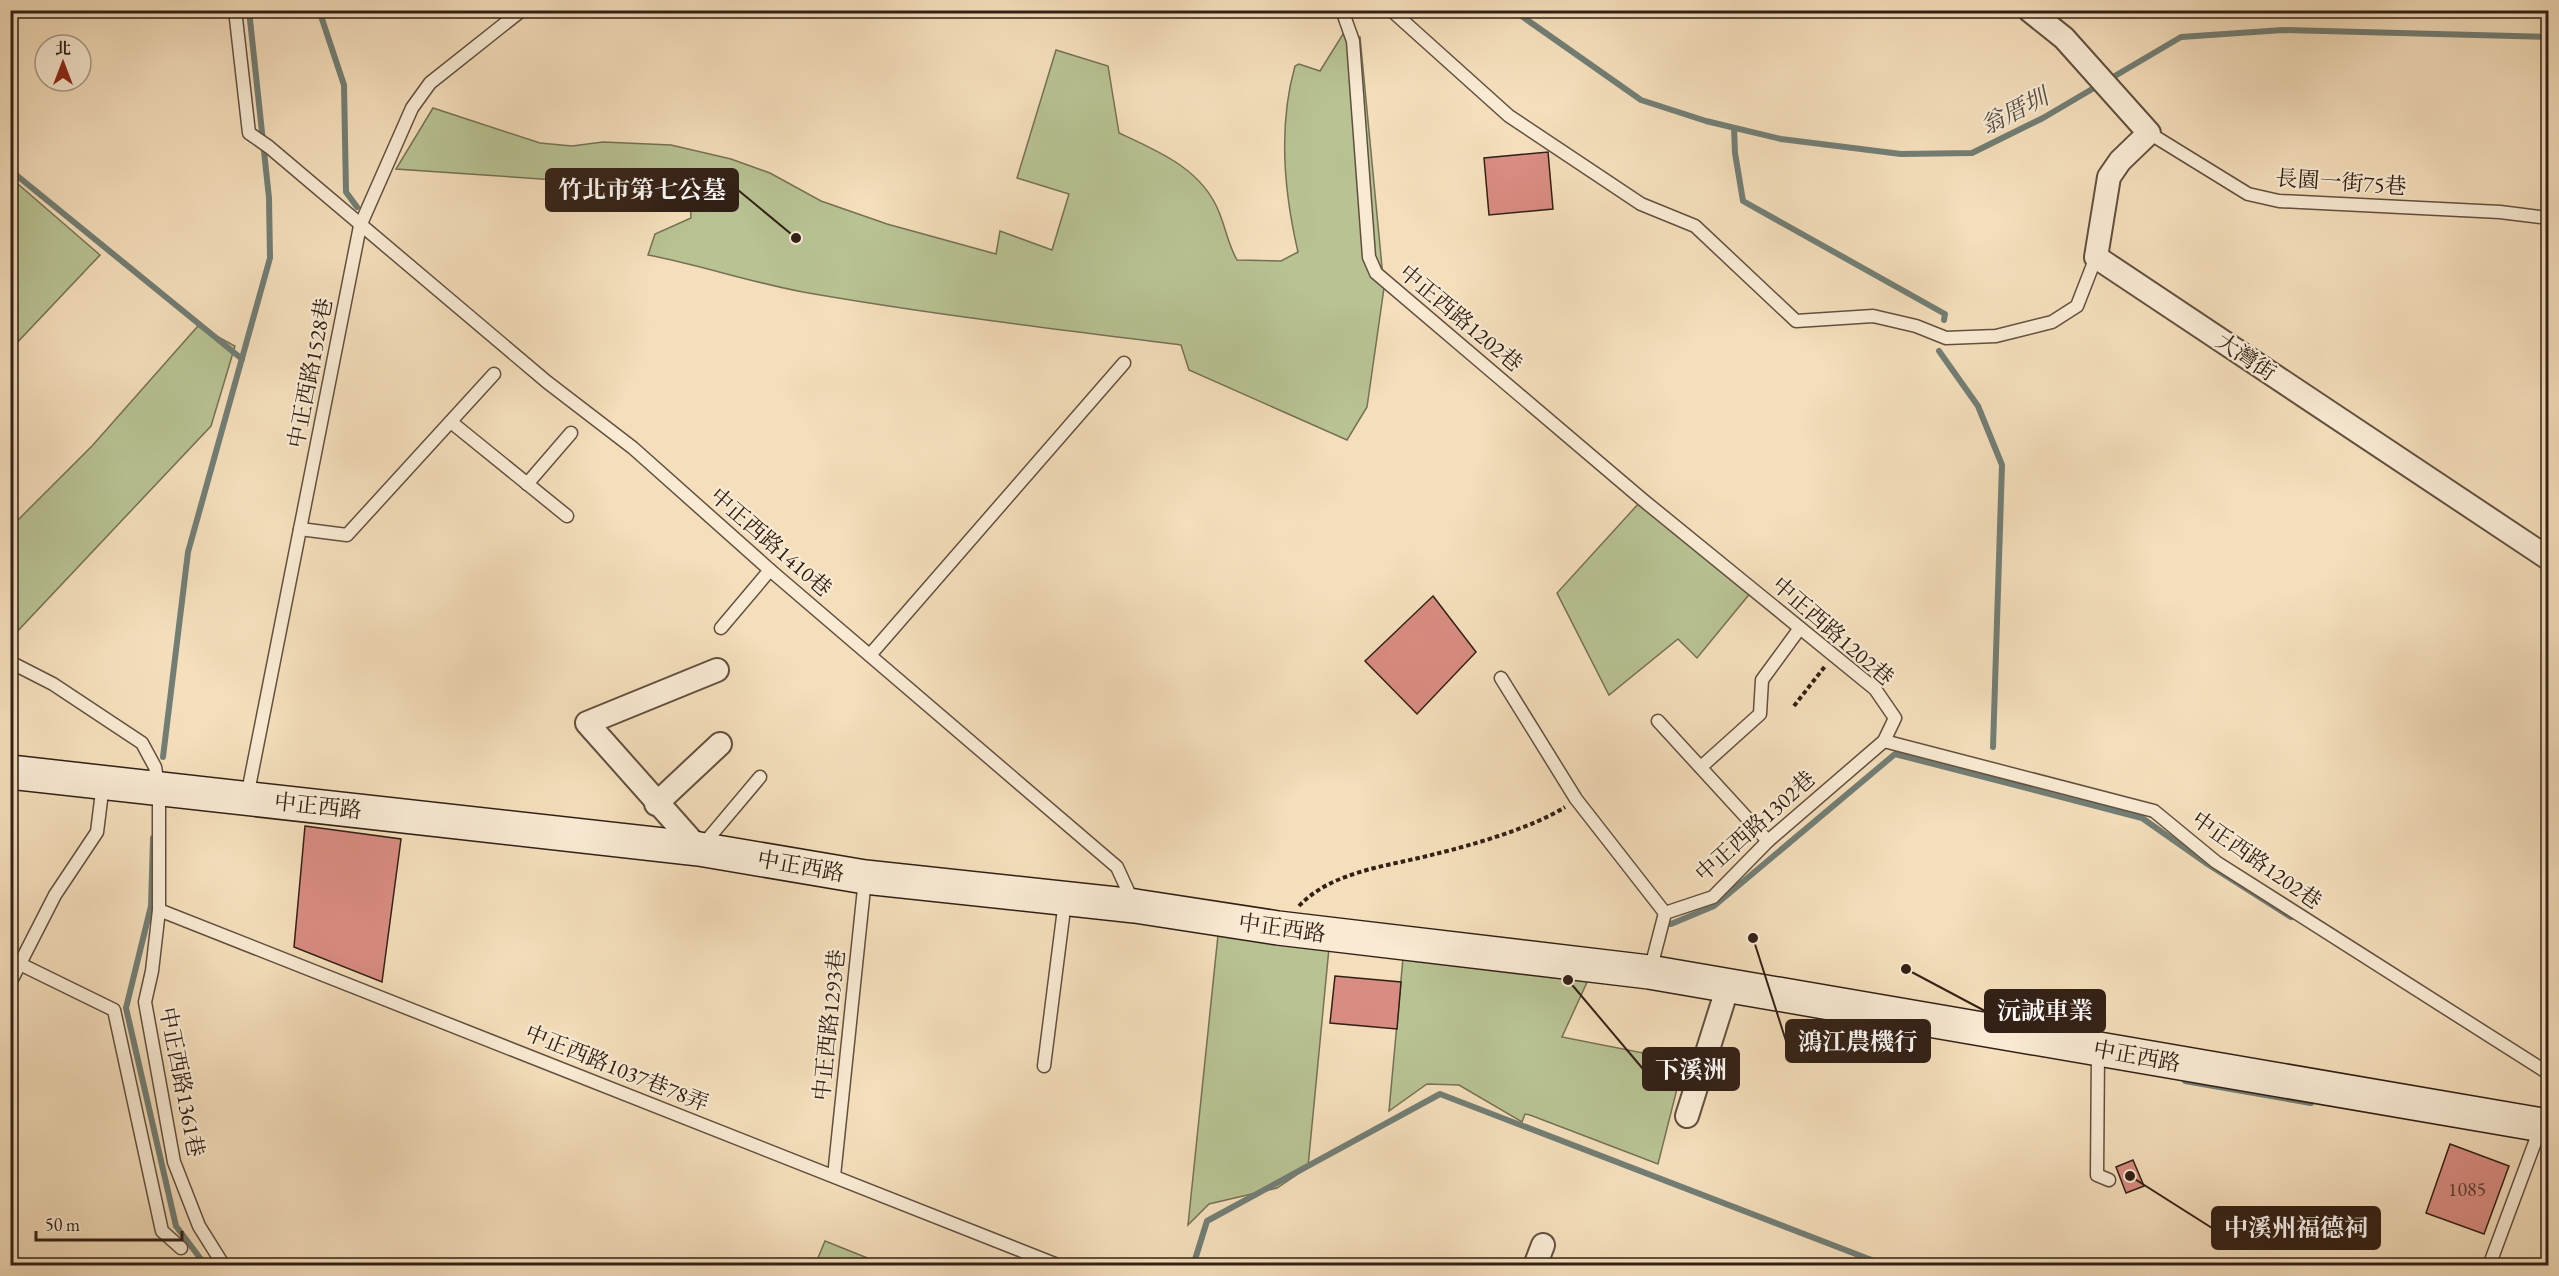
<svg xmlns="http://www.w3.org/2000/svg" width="2559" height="1276" font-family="'EB Garamond','Noto Serif TC',serif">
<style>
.green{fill:#b8c293;stroke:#757154;stroke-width:1.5}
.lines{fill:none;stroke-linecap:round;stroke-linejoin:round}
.stream{stroke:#727e75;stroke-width:6}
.building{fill:#d98c82;stroke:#322016;stroke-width:1.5}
.service-casing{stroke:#62503f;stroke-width:15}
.minor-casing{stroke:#62503f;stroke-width:26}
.secondary-casing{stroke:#322016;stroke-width:36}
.path{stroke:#322016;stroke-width:4;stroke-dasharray:4.5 3;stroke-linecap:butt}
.service{stroke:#f8ead3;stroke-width:12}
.minor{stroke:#f8ead3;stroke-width:22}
.secondary{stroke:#f8ead3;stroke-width:33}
.labels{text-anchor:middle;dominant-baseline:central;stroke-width:4.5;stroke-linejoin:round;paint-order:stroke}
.number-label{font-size:20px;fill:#5c3b31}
.street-label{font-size:22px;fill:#322016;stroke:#f8ead3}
.water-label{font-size:24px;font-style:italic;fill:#524f45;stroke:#f8ead3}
.leader{fill:none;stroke:#322016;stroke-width:2}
.callout-dot{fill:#322016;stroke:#f8ead3;stroke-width:2}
.callout{fill:#322016;stroke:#322016;stroke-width:2}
.callout-label{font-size:24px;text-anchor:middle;font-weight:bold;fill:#fff}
</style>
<rect width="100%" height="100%" fill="#f4debb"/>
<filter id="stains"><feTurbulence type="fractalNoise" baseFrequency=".00333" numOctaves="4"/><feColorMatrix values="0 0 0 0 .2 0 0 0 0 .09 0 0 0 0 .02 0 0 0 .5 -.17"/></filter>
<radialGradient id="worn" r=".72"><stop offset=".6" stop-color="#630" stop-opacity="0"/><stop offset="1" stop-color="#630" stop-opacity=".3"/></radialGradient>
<g class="green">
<path d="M1343 34 1360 37 1384 288 1367 407 1347 440 1189 370 1181 345C1055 329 928 314 803 292 750 282 700 265 648 255L655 234 691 218 689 178 629 185 396 169 433 108 540 143 572 146 603 142 671 145 731 159 770 173 821 201 887 224 996 254 1000 231 1052 250 1069 194 1017 178 1056 50 1108 66 1119 133C1158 151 1202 169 1219 212 1226 229 1228 244 1237 260L1281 261 1298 252C1284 192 1278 126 1295 66L1299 64 1320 71Z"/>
<path d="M11 178 100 255 11 349Z"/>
<path d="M198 326 235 346 211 426 11 638V527L92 446Z"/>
<path d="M1640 502 1752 591 1697 658 1678 639 1609 695 1557 593Z"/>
<path d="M1218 935 1329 948 1308 1167 1277 1188 1209 1204 1188 1225Z"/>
<path d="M1403 958 1588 980 1562 1037 1684 1061 1658 1164 1530 1115 1525 1114 1522 1122 1459 1085 1427 1084 1389 1111Z"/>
<path d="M825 1241 885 1265H815Z"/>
</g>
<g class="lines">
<g class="stream">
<path d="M319 10 344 85 346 192 357 207"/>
<path d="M1513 10 1641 100 1706 121 1781 139 1901 154 1972 153 2043 118 2099 85"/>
<path d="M2108 80 2181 37 2283 30 2548 37"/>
<path d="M1734 128 1735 153 1743 201 1945 314 1944 320"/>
<path d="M10 170 242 359"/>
<path d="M1939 351 1978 406 2002 465 1993 747"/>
<path d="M163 757 188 552 270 258 269 198 249 10"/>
<path d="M153 838 151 906 126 1008 176 1226 206 1266"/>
<path d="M1671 924 1714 906 1895 754 2142 818 2209 865 2291 917"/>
<path d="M2185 1081 2311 1103"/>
<path d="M1193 1266 1207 1221 1440 1094 1887 1266"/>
</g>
</g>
<g class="building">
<path d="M1548 152 1553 209 1489 215 1484 158Z"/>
<path d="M1433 596 1476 652 1417 714 1365 661Z"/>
<path d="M305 826 401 839 382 982 294 947Z"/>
<path d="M1335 976 1401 982 1397 1029 1330 1023Z"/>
<path d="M2450 1144 2509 1166 2484 1234 2426 1213Z"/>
<path d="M2133 1160 2144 1186 2126 1193 2116 1167Z"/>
</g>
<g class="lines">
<g class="service-casing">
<g id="service">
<path d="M235 10 249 133 269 147 547 382 633 448 770 570 1117 867 1133 902"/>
<path d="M1342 10 1353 41 1369 257 1376 273 1643 500 1875 689 1895 718 1884 741 1768 841 1713 897 1665 913 1650 971"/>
<path d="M1391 10 1509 116 1641 204 1695 226 1796 321 1873 316 1916 326 1946 338 1996 336 2052 322 2077 306 2096 257"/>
<path d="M2149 133 2248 194 2279 201 2500 212 2548 218"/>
<path d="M451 422 567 516"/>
<path d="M527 484 571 433"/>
<path d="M300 529 347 535 494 374"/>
<path d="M721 628 770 570"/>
<path d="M870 655 1124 363"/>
<path d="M10 662 53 684 142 743 155 767 159 789V910L152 971 145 1002 174 1162 199 1226 224 1266"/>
<path d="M1501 678 1576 799 1665 913"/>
<path d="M1658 721 1768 841"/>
<path d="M1884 741 2154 811 2216 862 2548 1073"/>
<path d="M1701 767 1760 714 1762 680 1800 628"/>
<path d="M247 797 360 226 412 108 430 83 522 10"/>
<path d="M702 846 760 777"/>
<path d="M159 910 1060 1266"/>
<path d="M20 964 114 1010 162 1231 181 1248"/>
<path d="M10 983 55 895 97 832 103 784"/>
<path d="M2098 1050 2097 1175 2109 1180"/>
<path d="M1044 1066 1065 901"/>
<path d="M834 1176 865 879"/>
<path d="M2489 1266 2541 1126"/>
</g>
</g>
<g class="minor-casing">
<g id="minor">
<path d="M2029 10 2064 38 2149 133 2120 161 2109 177 2096 257 2548 558"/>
<path d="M656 804 720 744"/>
<path d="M699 849 587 723 717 670"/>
<path d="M1687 1116 1728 986"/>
<path d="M1535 1266 1543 1245"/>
</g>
</g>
<g class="secondary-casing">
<path id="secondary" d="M10 772 699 849 865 877 1135 906 1278 928 1649 972 2548 1126"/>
</g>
<g class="path">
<path d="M1794 706 1826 665"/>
<path d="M1299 906C1333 870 1391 866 1435 854 1473 845 1534 827 1565 807"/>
</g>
<use href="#service" class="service"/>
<use href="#minor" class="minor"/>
<use href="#secondary" class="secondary"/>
</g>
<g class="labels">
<g class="number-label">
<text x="2467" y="1189">1085</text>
</g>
<g class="street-label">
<text transform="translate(2341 182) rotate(4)">長園一街75巷</text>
<text transform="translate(1461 318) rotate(40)">中正西路1202巷</text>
<text transform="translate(2246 357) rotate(34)">大灣街</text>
<text transform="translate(310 373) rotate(-79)">中正西路1528巷</text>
<text transform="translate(771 542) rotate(41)">中正西路1410巷</text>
<text transform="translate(1833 631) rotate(41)">中正西路1202巷</text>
<text transform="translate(318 806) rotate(6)">中正西路</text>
<text transform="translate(1755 826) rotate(-42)">中正西路1302巷</text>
<text transform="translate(2257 860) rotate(35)">中正西路1202巷</text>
<text transform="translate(801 866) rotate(10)">中正西路</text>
<text transform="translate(1282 928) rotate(8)">中正西路</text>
<text transform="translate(829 1025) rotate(-84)">中正西路1293巷</text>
<text transform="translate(2137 1056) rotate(10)">中正西路</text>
<text transform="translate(617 1068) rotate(22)">中正西路1037巷78弄</text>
<text transform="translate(182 1082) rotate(79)">中正西路1361巷</text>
</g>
<g class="water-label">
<text transform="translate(2014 111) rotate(-27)">翁厝圳</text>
</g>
</g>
<path class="leader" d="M796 238L738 190M1906 969L1985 1011M1753 938L1786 1041M1568 980L1643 1069M2130 1176L2212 1228"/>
<g class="callout-dot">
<circle cx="796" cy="238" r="6"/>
<circle cx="1906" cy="969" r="6"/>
<circle cx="1753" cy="938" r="6"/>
<circle cx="1568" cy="980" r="6"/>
<circle cx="2130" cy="1176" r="6"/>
</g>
<g class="callout">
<rect x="546" y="169" width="192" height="42" rx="6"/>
<rect x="1985" y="990" width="120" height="42" rx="6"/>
<rect x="1786" y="1020" width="144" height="42" rx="6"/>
<rect x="1643" y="1048" width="96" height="42" rx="6"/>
<rect x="2212" y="1207" width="168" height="42" rx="6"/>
</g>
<g class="callout-label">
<text x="642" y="198">竹北市第七公墓</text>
<text x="2045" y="1019">沅誠車業</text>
<text x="1858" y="1050">鴻江農機行</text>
<text x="1691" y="1078">下溪洲</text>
<text x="2296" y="1236">中溪州福德祠</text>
</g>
<rect width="2559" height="1276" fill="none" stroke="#f4debb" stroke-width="36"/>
<rect x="12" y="12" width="2535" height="1252" fill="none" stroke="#322016" stroke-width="3"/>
<rect x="18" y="18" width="2523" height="1240" fill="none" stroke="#322016" stroke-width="1.5"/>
<g transform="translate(63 63)"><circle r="28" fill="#f8ead3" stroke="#a99987" stroke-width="1.5"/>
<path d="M0-4.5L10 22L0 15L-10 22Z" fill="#8f2418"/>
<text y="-9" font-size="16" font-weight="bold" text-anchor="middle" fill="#322016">北</text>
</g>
<path d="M36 1231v9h146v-9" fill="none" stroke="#322016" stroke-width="3"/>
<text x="45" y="1231" font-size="18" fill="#322016" stroke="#f8ead3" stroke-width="4.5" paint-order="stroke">50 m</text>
<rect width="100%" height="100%" filter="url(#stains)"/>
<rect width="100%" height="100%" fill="url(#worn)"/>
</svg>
